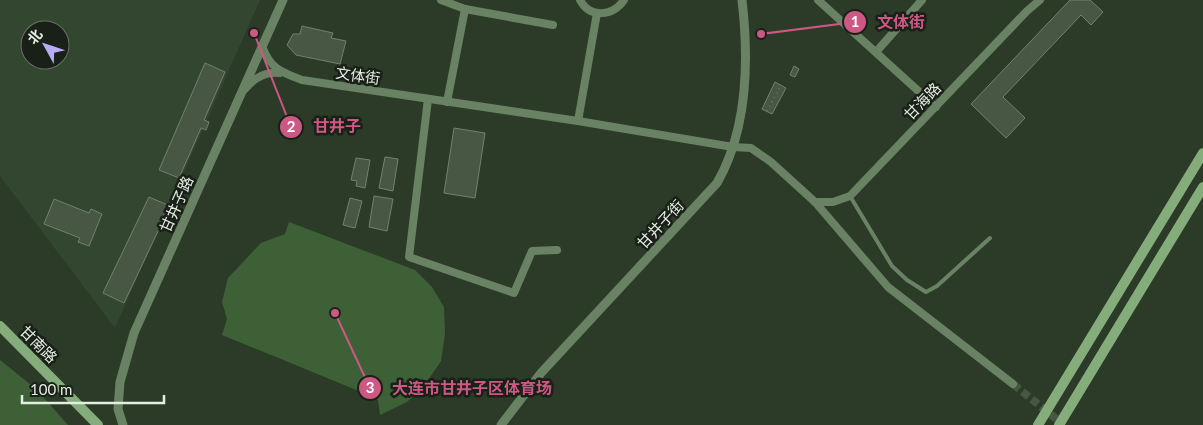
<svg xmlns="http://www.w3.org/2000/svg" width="1203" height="425" font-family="Lato,'Noto Sans SC',sans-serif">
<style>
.built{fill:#33462f;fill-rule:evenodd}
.green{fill:#3e6037}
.building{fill:#475743;stroke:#70826c}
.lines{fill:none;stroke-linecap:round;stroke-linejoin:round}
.minor-tunnel{stroke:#475644;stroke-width:8;stroke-dasharray:8 4;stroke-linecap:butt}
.path{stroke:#647262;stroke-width:2;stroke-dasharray:1 4;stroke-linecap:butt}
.service{stroke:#698264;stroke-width:4}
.minor{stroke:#698264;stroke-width:8}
.tertiary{stroke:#698264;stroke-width:9}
.secondary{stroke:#85ad7c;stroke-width:10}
.labels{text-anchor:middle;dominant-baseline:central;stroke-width:5;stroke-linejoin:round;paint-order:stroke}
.street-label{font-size:15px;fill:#e3ede1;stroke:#192017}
.leader{fill:none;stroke:#cc5883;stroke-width:2}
.callout-dot{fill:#cc5883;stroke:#192017;stroke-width:2}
.mark-label{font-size:15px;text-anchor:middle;font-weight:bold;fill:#fff}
.callout-label{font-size:16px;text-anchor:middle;font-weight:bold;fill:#cc5883;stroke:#192017;stroke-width:5;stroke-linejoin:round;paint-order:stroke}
</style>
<rect width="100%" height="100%" fill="#2b3b28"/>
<path class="built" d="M0 0H260L115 328 0 176ZM30 30H60V60H30Z"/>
<g class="green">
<path d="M289 222 415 270 432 287 444 307 445 334 441 361 424 386 407 402 380 415 378 400 371 396 222 335 227 319 222 302 228 278 261 243 285 234Z"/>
<path d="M0 360 36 389 68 425H0Z"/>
</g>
<g class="building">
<path d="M1070 0H1090L1103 12 1091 25 1081 15 1003 97 1025 118 1006 138 971 104Z"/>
<path d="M302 26 333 33 331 38 346 41 340 64 296 55 287 45 293 34H300Z"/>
<path d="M205 63 225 72 204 120 209 122 206 130 201 128 179 178 159 170Z"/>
<path d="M794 66 799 69 795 77 790 75Z"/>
<path d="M775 82 786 88 772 114 762 109Z"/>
<path d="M454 128 485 133 475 198 444 193Z"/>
<path d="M385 157 398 159 393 191 379 188Z"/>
<path d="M356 158 370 160 365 188 356 186 357 181 351 180Z"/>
<path d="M374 196 393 199 387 231 369 227Z"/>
<path d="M149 197 170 206 124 303 103 293Z"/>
<path d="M350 198 362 201 355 228 343 225Z"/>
<path d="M54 199 89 213 91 209 102 214 89 246 78 242 80 238 44 224Z"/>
</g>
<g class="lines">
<path class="minor-tunnel" d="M1013 384 1064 425"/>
<path class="path" d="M767 111 781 85"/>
<path class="service" d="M850 196 892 266 907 280 926 292 937 286 990 238"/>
<g class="minor">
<path d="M441 0 465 9 553 25"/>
<path d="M580 0C590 19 613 16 624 0"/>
<path d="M818 0 936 107"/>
<path d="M262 46C270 68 280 72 302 80L578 121 733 147 751 148 771 162 815 202 888 287 1013 384"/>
<path d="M876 52 922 0"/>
<path d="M245 89C254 78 266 71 280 73"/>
<path d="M428 99 409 257 514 293 532 251 557 250"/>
<path d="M447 102 465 9"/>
<path d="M578 121 597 13"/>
<path d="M815 202H833L850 196 1027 11 1040 0"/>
</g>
<g class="tertiary">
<path d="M123 425 118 409 120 382 134 333 283 0"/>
<path d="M501 425 541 373 717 183C748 129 749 60 742 0"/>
</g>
<g class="secondary">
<path d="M0 326 98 425"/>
<path d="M1038 425 1203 153"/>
<path d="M1059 425 1203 187"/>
</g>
</g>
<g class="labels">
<g class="street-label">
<text transform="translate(358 75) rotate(8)">文体街</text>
<text transform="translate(922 101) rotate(-46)">甘海路</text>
<text transform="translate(176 204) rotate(-66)">甘井子路</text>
<text transform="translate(660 224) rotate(-47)">甘井子街</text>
<text transform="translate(39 344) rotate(45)">甘南路</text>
</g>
</g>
<path class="leader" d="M761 34L855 22M254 33L291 127M335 313L370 388"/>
<g class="callout-dot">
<circle cx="761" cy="34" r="5"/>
<circle cx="254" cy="33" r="5"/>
<circle cx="335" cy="313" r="5"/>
<circle cx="855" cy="22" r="12"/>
<circle cx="291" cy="127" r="12"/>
<circle cx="370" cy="388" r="12"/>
</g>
<g class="mark-label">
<text x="855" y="27">1</text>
<text x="291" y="132">2</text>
<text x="370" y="393">3</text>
</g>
<g class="callout-label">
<text x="901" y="28">文体街</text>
<text x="337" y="132">甘井子</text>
<text x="472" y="394">大连市甘井子区体育场</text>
</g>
<g transform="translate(45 45) rotate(310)"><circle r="24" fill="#192017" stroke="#6a7268"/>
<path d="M0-4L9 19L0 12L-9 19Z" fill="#b6acf8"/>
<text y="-8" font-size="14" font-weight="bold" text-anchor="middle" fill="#e3ede1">北</text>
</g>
<path d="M22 395v8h142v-8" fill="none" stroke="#e3ede1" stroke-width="2.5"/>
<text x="30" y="395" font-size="15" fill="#e3ede1" stroke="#192017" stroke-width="4" paint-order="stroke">100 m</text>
</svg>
